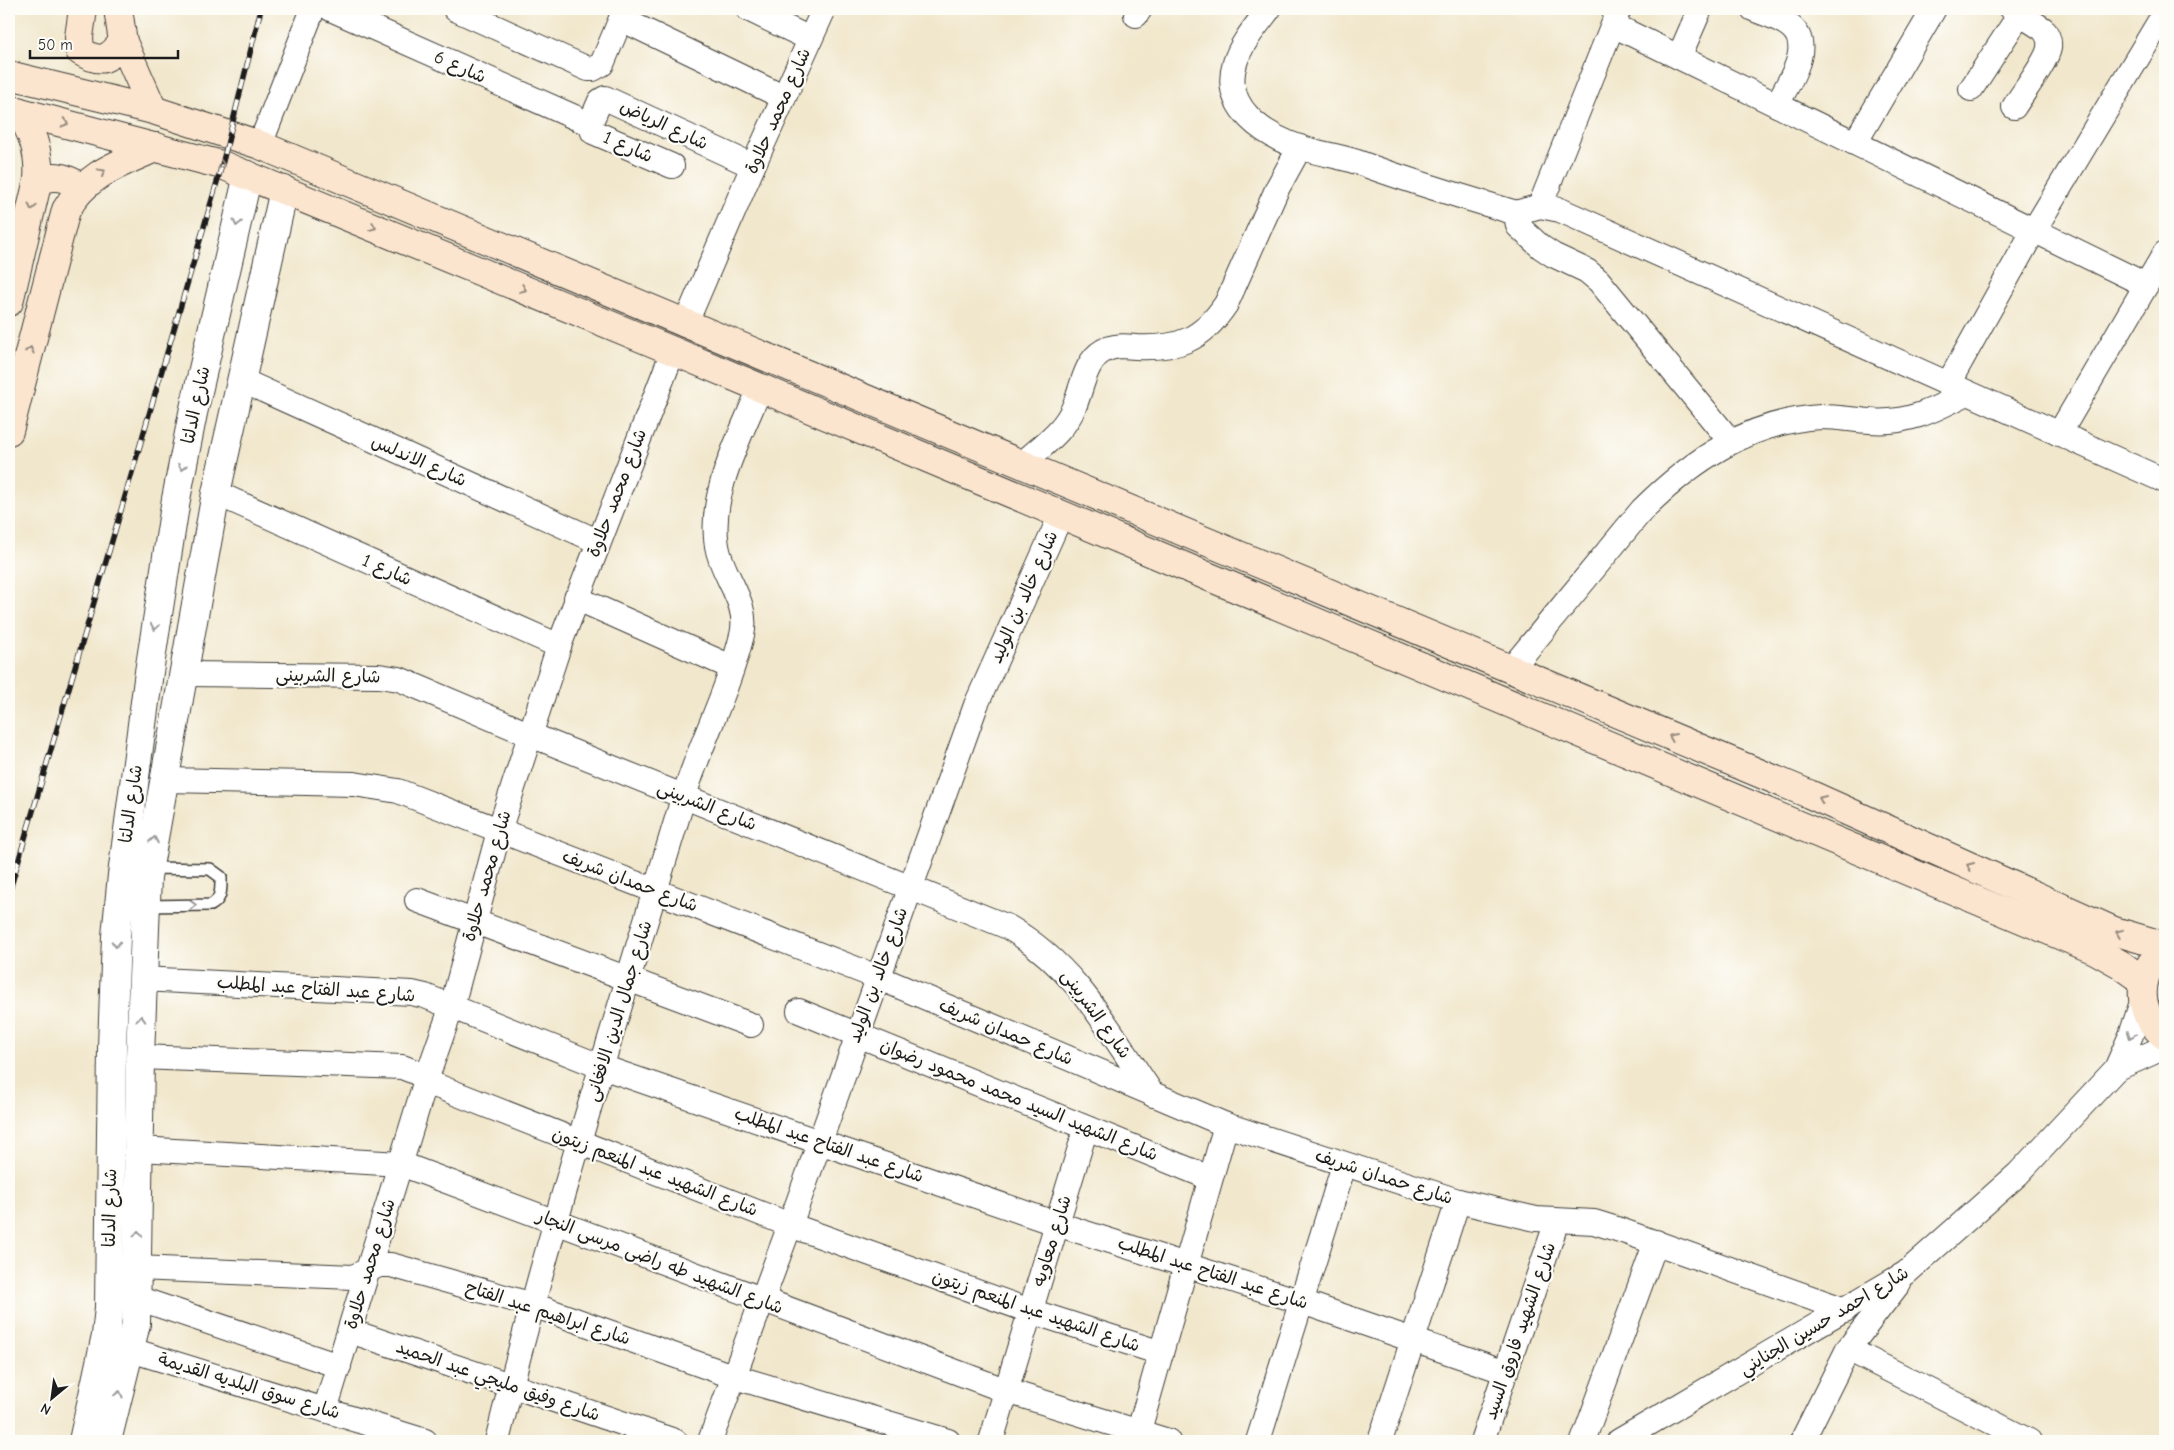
<svg xmlns="http://www.w3.org/2000/svg" width="2174" height="1450" font-family="'Comic Neue','Playpen Sans Arabic',sans-serif">
<style>
.lines{fill:none;stroke-linecap:round;stroke-linejoin:round}
.service-casing{stroke:#3c3a36;stroke-width:14}
.minor-casing{stroke:#3c3a36;stroke-width:26}
.tertiary-casing{stroke:#3c3a36;stroke-width:30}
.secondary-casing{stroke:#3c3a36;stroke-width:30}
.service{stroke:#fff;stroke-width:11}
.minor{stroke:#fff;stroke-width:24}
.tertiary{stroke:#fff;stroke-width:28}
.secondary{stroke:#fbe5cf;stroke-width:28}
.rail-casing{stroke:#1c1c1c;stroke-width:5.5}
.rail{stroke:#fdfcf7;stroke-width:4;stroke-dasharray:11;stroke-linecap:butt}
.oneway{stroke:#978b7e}
.oneway2{stroke:#999}
.labels{text-anchor:middle;dominant-baseline:central;stroke-width:4.5;stroke-linejoin:round;paint-order:stroke}
.street-label{font-size:18px;fill:#1c1c1c;stroke:#fdfcf7}
</style>
<rect width="100%" height="100%" fill="#fdfcf7"/>
<filter id="ink" filterUnits="userSpaceOnUse"><feTurbulence type="fractalNoise" baseFrequency=".02" numOctaves="2"/><feDisplacementMap in="SourceGraphic" scale="10" xChannelSelector="R" yChannelSelector="G"/><feConvolveMatrix kernelMatrix="1 2 1 2 8 2 1 2 1" color-interpolation-filters="sRGB"/></filter>
<filter id="wash" filterUnits="userSpaceOnUse"><feTurbulence type="fractalNoise" baseFrequency=".0096" numOctaves="4" result="noise"/><feDisplacementMap in="SourceGraphic" scale="20" xChannelSelector="R" yChannelSelector="G"/><feGaussianBlur stdDeviation="1.12" result="paint"/><feColorMatrix in="noise" values="0 0 0 0 0 0 0 0 0 0 0 0 0 0 0 0 0 1.4 0 .05"/><feComposite in="paint" operator="in"/></filter>
<g filter="url(#wash)">
<rect width="100%" height="100%" fill="#f1e7cc"/>
</g>
<g filter="url(#ink)">
<g class="lines">
<g class="service-casing">
<path id="service" d="M146 906 211 905C222 899 221 889 221 877L210 869 149 868"/>
</g>
<g class="minor-casing">
<g id="minor">
<path d="M331 9 590 124"/>
<path d="M455 9 588 69H593L602 64 625 9"/>
<path d="M748 9 810 39"/>
<path d="M1269 9C1257 25 1241 43 1235 63 1221 108 1265 136 1302 148 1321 154 1341 156 1360 163 1411 182 1464 197 1516 213L1518 226 1541 247 1553 255 1587 271 1599 281 1731 442"/>
<path d="M1753 9C1765 14 1781 18 1791 27 1815 47 1787 84 1777 105"/>
<path d="M2012 9 2043 29C2048 35 2050 40 2049 48 2047 61 2022 94 2014 107"/>
<path d="M1136 15 1140 9"/>
<path d="M621 19 783 97"/>
<path d="M1613 25 2146 285"/>
<path d="M1679 57 1700 9"/>
<path d="M1971 89 2020 14"/>
<path d="M590 124 600 101 605 98 753 166"/>
<path d="M590 124 593 132 672 166"/>
<path d="M1855 143 1934 9"/>
<path d="M260 145 313 9"/>
<path d="M1540 206 1619 9"/>
<path d="M1516 213 1540 206 1560 210 2165 481"/>
<path d="M685 325 753 166 824 9"/>
<path d="M241 380 597 541"/>
<path d="M1948 384 2034 230 2164 14"/>
<path d="M2059 434 2165 253"/>
<path d="M1021 465C1040 447 1064 432 1074 407 1082 389 1085 361 1103 351 1113 345 1125 346 1136 347 1179 349 1202 340 1226 304L1278 187 1300 147"/>
<path d="M216 493 559 646"/>
<path d="M576 598 731 667"/>
<path d="M1511 669 1642 510C1691 461 1749 421 1821 417 1838 417 1854 420 1870 421 1909 424 1934 410 1967 393"/>
<path d="M184 674 379 676 399 679 531 735 1008 927C1077 967 1109 1031 1153 1095"/>
<path d="M166 780 354 784 398 791 877 977 1226 1125 1458 1201 1536 1219 1594 1222 1620 1230 1845 1310"/>
<path d="M417 900 751 1025"/>
<path d="M142 979 412 993 425 996 602 1067 1057 1224 1302 1302 1506 1372"/>
<path d="M799 1011 1210 1178"/>
<path d="M140 1057 402 1067 415 1072 437 1086 790 1225 1030 1311 1161 1353"/>
<path d="M2116 1069 2165 1047"/>
<path d="M139 1149 401 1164 1007 1391 1168 1441"/>
<path d="M137 1268 353 1277 379 1265H391L533 1305 735 1377 948 1441"/>
<path d="M137 1298 339 1366"/>
<path d="M350 1331 675 1441"/>
<path d="M1848 1349 2029 1441"/>
<path d="M131 1350 425 1441"/>
<path d="M325 1410 426 1080 452 1006 499 831 559 646 673 351"/>
<path d="M497 1441C550 1226 618 1014 682 802 699 746 728 692 742 635 750 602 722 577 717 546 708 493 741 436 760 388"/>
<path d="M710 1441 790 1225 976 705 1061 515"/>
<path d="M991 1441 1086 1128"/>
<path d="M1136 1441 1226 1125"/>
<path d="M1258 1441 1344 1165"/>
<path d="M1380 1441 1458 1201"/>
<path d="M1482 1441 1557 1221"/>
<path d="M1583 1441 1656 1242"/>
<path d="M1619 1441 1906 1273 2018 1174 2116 1069 2131 1035 2143 999"/>
<path d="M1802 1441 1848 1349 1899 1283"/>
</g>
</g>
<g class="tertiary-casing">
<g id="tertiary">
<path d="M83 1441 106 1335 109 1308 112 1047 116 936 122 875 149 672 176 499 193 413 248 175"/>
<path d="M107 1441 136 1324 140 1057 147 877 216 493 284 190"/>
</g>
</g>
<g class="secondary-casing">
<g id="secondary">
<path d="M83 9 79 37 80 51C101 64 108 60 123 42"/>
<path d="M118 9 123 42 153 110"/>
<path d="M9 75 153 110 260 145 1809 794 2114 931 2165 946"/>
<path d="M9 109 222 165 673 351 2095 950 2120 964 2144 981"/>
<path d="M38 180C55 174 67 177 81 188"/>
<path d="M9 302 38 180C40 153 33 132 18 111"/>
<path d="M9 431 66 210C87 173 120 164 157 147"/>
<path d="M2151 964C2136 990 2142 1018 2165 1036"/>
</g>
</g>
<use href="#service" class="service"/>
<use href="#minor" class="minor"/>
<use href="#tertiary" class="tertiary"/>
<use href="#secondary" class="secondary"/>
<g class="rail-casing">
<path id="rail" d="M9 893 222 165 261 9"/>
</g>
<use href="#rail" class="rail"/>
</g>
<defs><path id="oneway-chevron" d="M-2-3.5L2.5 0L-2 3.5" fill="none" stroke-width="1.6" stroke-linecap="round" stroke-linejoin="round" transform="scale(1.25)"/></defs>
<g class="oneway">
<use href="#oneway-chevron" transform="translate(65 123) rotate(14)"/>
<use href="#oneway-chevron" transform="translate(222 165) rotate(19)"/>
<use href="#oneway-chevron" transform="translate(102 172) rotate(-29)"/>
<use href="#oneway-chevron" transform="translate(32 207) rotate(103)"/>
<use href="#oneway-chevron" transform="translate(373 227) rotate(22)"/>
<use href="#oneway-chevron" transform="translate(523 289) rotate(22)"/>
<use href="#oneway-chevron" transform="translate(30 350) rotate(-76)"/>
<use href="#oneway-chevron" transform="translate(1672 737) rotate(-157)"/>
<use href="#oneway-chevron" transform="translate(1822 799) rotate(-156)"/>
<use href="#oneway-chevron" transform="translate(1970 866) rotate(-156)"/>
<use href="#oneway-chevron" transform="translate(2119 933) rotate(-158)"/>
</g>
<g class="oneway2">
<use href="#oneway-chevron" transform="translate(237 223) rotate(103)"/>
<use href="#oneway-chevron" transform="translate(182 467) rotate(101)"/>
<use href="#oneway-chevron" transform="translate(155 627) rotate(98)"/>
<use href="#oneway-chevron" transform="translate(154 840) rotate(-79)"/>
<use href="#oneway-chevron" transform="translate(193 905)"/>
<use href="#oneway-chevron" transform="translate(116 944) rotate(92)"/>
<use href="#oneway-chevron" transform="translate(141 1019) rotate(-88)"/>
<use href="#oneway-chevron" transform="translate(2131 1035) rotate(111)"/>
<use href="#oneway-chevron" transform="translate(138 1234) rotate(-89)"/>
<use href="#oneway-chevron" transform="translate(119 1394) rotate(-75)"/>
</g>
</g>
<g class="labels">
<g class="street-label">
<text transform="translate(460 67) rotate(24)">شارع 6</text>
<text transform="translate(778 111) rotate(-66)">شارع محمد حلاوة</text>
<text transform="translate(664 125) rotate(25)">شارع الرياض</text>
<text transform="translate(628 147) rotate(24)">شارع 1</text>
<text transform="translate(196 405) rotate(-78)">شارع الدلتا</text>
<text transform="translate(419 461) rotate(24)">شارع الاندلس</text>
<text transform="translate(617 493) rotate(-69)">شارع محمد حلاوة</text>
<text transform="translate(387 570) rotate(24)">شارع 1</text>
<text transform="translate(1024 597) rotate(-66)">شارع خالد بن الوليد</text>
<text transform="translate(328 676) rotate(1)">شارع الشربينى</text>
<text transform="translate(131 804) rotate(-82)">شارع الدلتا</text>
<text transform="translate(707 806) rotate(22)">شارع الشربينى</text>
<text transform="translate(487 876) rotate(-74)">شارع محمد حلاوة</text>
<text transform="translate(630 881) rotate(21)">شارع حمدان شريف</text>
<text transform="translate(878 975) rotate(-70)">شارع خالد بن الوليد</text>
<text transform="translate(316 989) rotate(4)">شارع عبد الفتاح عبد المطلب</text>
<text transform="translate(619 1011) rotate(-73)">شارع جمال الدين الافغانى</text>
<text transform="translate(1096 1014) rotate(54)">شارع الشربينى</text>
<text transform="translate(1006 1032) rotate(23)">شارع حمدان شريف</text>
<text transform="translate(1019 1100) rotate(22)">شارع الشهيد السيد محمد محمود رضوان</text>
<text transform="translate(829 1145) rotate(19)">شارع عبد الفتاح عبد المطلب</text>
<text transform="translate(655 1172) rotate(21)">شارع الشهيد عبد المنعم زيتون</text>
<text transform="translate(1384 1177) rotate(18)">شارع حمدان شريف</text>
<text transform="translate(110 1208) rotate(-89)">شارع الدلتا</text>
<text transform="translate(1052 1241) rotate(-73)">شارع معاويه</text>
<text transform="translate(660 1262) rotate(21)">شارع الشهيد طه راضى مرسى النجار</text>
<text transform="translate(370 1264) rotate(-73)">شارع محمد حلاوة</text>
<text transform="translate(1213 1273) rotate(18)">شارع عبد الفتاح عبد المطلب</text>
<text transform="translate(1036 1311) rotate(19)">شارع الشهيد عبد المنعم زيتون</text>
<text transform="translate(548 1313) rotate(18)">شارع ابراهيم عبد الفتاح</text>
<text transform="translate(1824 1321) rotate(-31)">شارع احمد حسين الجنايني</text>
<text transform="translate(1520 1331) rotate(-71)">شارع الشهيد فاروق السيد</text>
<text transform="translate(498 1381) rotate(19)">شارع وفيق مليجي عبد الحميد</text>
<text transform="translate(249 1386) rotate(17)">شارع سوق البلديه القديمة</text>
</g>
</g>
<rect width="2174" height="1450" fill="none" stroke="#fdfcf7" stroke-width="30"/>
<g transform="translate(52 1398) rotate(209)" stroke="#fdfcf7" stroke-width="4" paint-order="stroke">
<path d="M0-4L9 19L0 12L-9 19Z" fill="#1c1c1c"/>
<text y="-8" font-size="14" font-weight="bold" text-anchor="middle" fill="#1c1c1c">N</text>
</g>
<path d="M30 50v8h148v-8" fill="none" stroke="#1c1c1c" stroke-width="2.5"/>
<text x="38" y="50" font-size="15" fill="#1c1c1c" stroke="#fdfcf7" stroke-width="4" paint-order="stroke">50 m</text>
</svg>
